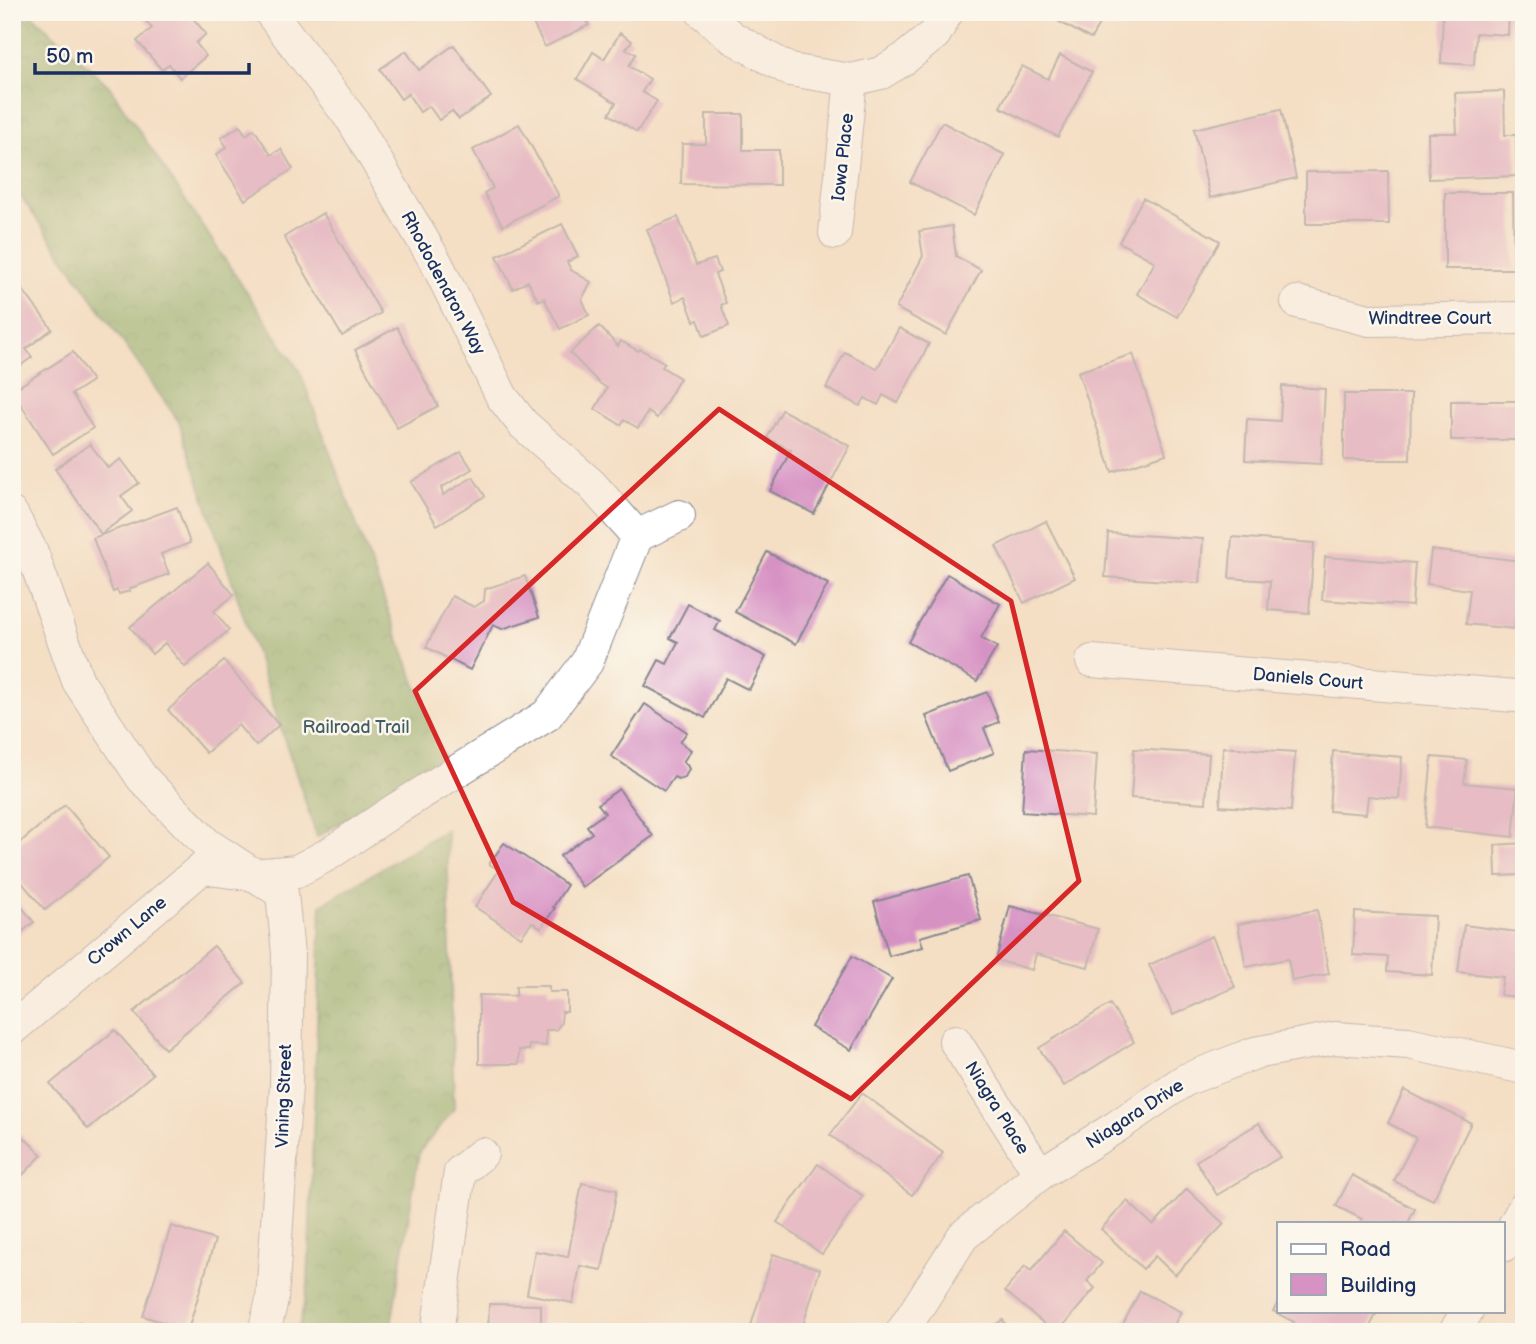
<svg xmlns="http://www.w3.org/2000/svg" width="1536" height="1344" font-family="'Balsamiq Sans',sans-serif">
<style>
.forest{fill:url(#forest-crowns);stroke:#4d6e62;stroke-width:2}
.building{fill:#d792c4}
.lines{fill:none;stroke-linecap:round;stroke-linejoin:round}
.minor-casing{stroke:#888791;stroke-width:34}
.minor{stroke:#fff;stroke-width:32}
.marked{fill:none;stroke:#d62828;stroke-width:5;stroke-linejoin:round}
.labels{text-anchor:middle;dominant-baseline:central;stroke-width:5;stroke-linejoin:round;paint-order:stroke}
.street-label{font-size:18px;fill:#1b2f5e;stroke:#fbf7ec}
.park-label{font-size:18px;fill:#435d64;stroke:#fbf7ec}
</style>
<defs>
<pattern id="forest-crowns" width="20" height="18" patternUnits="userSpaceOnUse" patternTransform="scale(1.75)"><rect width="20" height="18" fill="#7fac65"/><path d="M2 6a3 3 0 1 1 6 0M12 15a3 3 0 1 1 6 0" fill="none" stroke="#678c56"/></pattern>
</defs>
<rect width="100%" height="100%" fill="#fbf7ec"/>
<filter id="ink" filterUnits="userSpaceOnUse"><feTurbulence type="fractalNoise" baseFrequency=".0143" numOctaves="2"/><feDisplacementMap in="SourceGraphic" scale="14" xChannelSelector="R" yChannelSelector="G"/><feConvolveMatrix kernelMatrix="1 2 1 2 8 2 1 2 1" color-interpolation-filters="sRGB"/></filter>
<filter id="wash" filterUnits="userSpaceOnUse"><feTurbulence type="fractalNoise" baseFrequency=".00686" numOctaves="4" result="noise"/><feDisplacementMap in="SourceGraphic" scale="28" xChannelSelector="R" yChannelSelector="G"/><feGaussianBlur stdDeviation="1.57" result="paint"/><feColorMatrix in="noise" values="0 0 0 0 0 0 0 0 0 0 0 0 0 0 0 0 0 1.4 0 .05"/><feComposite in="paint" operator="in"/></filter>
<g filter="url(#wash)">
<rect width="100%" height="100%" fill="#f4dfc4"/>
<g class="forest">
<path d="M12 12H29L109 86 300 372 443 758 317 837 179 422 12 184Z"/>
<path d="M447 829 454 1109 419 1153 390 1332H298L308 1285 321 905Z"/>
</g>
<g id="blocks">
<g class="building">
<path d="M138 12H188L206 34 196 43 206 56 180 78 169 64 162 70 137 41 152 28Z"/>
<path d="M527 12H582L589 25 545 47Z"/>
<path d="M1041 12H1105L1091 39Z"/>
<path d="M1443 12H1509L1508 35 1476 33 1474 65 1441 63Z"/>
<path d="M620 33 632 41 626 49 636 54 629 66 650 79 642 92 657 101 637 132 609 114 616 103 577 79 593 52 604 59Z"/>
<path d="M454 45 491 97 459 119 452 111 439 120 429 106 420 112 408 94 401 99 380 69 406 51 419 70Z"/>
<path d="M1060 55 1092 72 1058 137 1000 107 1022 66 1048 79Z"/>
<path d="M1504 91 1505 135H1516L1517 176 1429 179 1428 133H1457L1455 93Z"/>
<path d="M1281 109 1296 178 1210 198 1194 129Z"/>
<path d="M706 114H743V150H779V185L681 184 682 144H706Z"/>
<path d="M942 122 1005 155 974 215 910 182Z"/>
<path d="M519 124 559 196 503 226 484 193 493 188 473 150Z"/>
<path d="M240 126 246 135 254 129 271 155 281 149 293 169 245 200 216 155 227 147 221 138Z"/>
<path d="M1388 171 1389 224H1306V172Z"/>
<path d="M1445 193H1513L1514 269H1445Z"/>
<path d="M1143 198 1220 241 1177 317 1137 294 1155 262 1119 242Z"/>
<path d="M323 213 381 313 342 336 284 237Z"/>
<path d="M678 217 696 265 715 259 720 272 715 274 726 303 721 305 729 326 704 336 698 320 694 321 685 297 674 302 647 229Z"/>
<path d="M562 224 578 256 567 262 571 270 591 282 582 299 589 315 560 329 544 298 538 301 528 281 513 289 497 256Z"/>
<path d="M952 226 956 256 981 270 946 335 896 308 923 256 919 231Z"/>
<path d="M14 278 52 329 26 349 32 357 12 372V280Z"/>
<path d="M599 326 618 346 621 341 638 351 640 349 665 363 662 367 680 378 657 418 648 412 638 428 624 420 621 425 595 409 607 388 599 383 570 353Z"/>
<path d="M397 327 438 406 397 428 355 350Z"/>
<path d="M899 328 929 344 898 403 883 395 878 405 865 398 860 406 826 388 845 352 877 369Z"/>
<path d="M73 352 92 381 72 394 93 428 53 454 12 391Z"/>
<path d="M1133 354 1166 454 1112 472 1078 372Z"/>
<path d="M1282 386 1325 389 1321 464 1245 460 1247 419 1280 421Z"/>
<path d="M1344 394H1411L1410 460H1344Z"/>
<rect x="1451" y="401" width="70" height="39"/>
<path d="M782 410 850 446 814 514 770 491 791 450 767 438Z"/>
<path d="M90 444 108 468 121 459 139 483 121 496 132 511 101 534 55 469Z"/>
<path d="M461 452 472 469 441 488 443 495 473 477 485 496 437 525 411 482Z"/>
<path d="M177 507 190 543 161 554 169 574 129 589 130 591 119 594 117 590 113 592 93 538Z"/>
<path d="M1046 521 1075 578 1024 603 996 546Z"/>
<path d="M1108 533 1203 539 1200 583 1105 577Z"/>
<path d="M1232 537 1314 543 1309 613 1268 610 1270 581 1229 578Z"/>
<path d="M1431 550 1522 561 1514 629 1466 624 1470 590 1427 584Z"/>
<path d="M767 552 828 584 796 644 735 612Z"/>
<path d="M1325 557 1415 563 1412 606 1322 600Z"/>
<path d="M208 563 234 595 214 611 229 630 185 667 165 643 152 654 130 627Z"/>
<path d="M947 574 1000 604 981 638 997 647 977 681 908 642Z"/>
<path d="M525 576 539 617 502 629 493 625 470 670 426 647 452 596 474 607 484 601 485 589Z"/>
<path d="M688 604 720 621 715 630 766 657 749 690 726 678 705 718 645 686 659 660 667 664 678 642 670 638Z"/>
<path d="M224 661 279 725 256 746 238 725 206 753 168 710Z"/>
<path d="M987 692 999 722 984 728 994 753 948 771 926 716Z"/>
<path d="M645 704 687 732 680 742 691 750 683 762 687 765 689 769 685 777 678 779 674 777 664 791 611 756Z"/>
<path d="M1223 747 1295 752 1291 811 1220 806Z"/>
<path d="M1026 749 1097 754 1093 817 1022 812Z"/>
<path d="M1134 749 1209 754 1206 803 1131 798Z"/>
<path d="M1333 751 1402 757 1399 799 1368 796 1366 814 1329 811Z"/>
<path d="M1432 757 1467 760 1464 783 1518 788 1513 837 1425 827Z"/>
<path d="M619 789 653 836 582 887 560 856 592 833 587 826 605 813 598 804Z"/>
<path d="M65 805 109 857 45 910 12 871V849Z"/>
<path d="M504 843 567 885 553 907 555 908 541 928 532 922 521 937 475 907 499 870 489 864Z"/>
<path d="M1524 843V875L1496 876 1495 845Z"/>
<path d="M968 876 981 920 920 937 923 947 889 956 874 902Z"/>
<path d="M12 895 34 922 12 940Z"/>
<path d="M1010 906 1098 929 1088 967 1036 954 1032 970 996 960Z"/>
<path d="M1317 910 1329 974 1292 981 1288 959 1246 967 1238 924Z"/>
<path d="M1355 912 1435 916 1432 975 1387 972 1388 957 1353 955Z"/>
<path d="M1464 925 1524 933V998L1500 995 1503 977 1458 972Z"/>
<path d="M1212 936 1235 987 1173 1015 1149 965Z"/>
<path d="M214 946 245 983 165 1049 134 1012Z"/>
<path d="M852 956 892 979 851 1050 811 1027Z"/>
<path d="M516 986H549V992H567V1012H562L561 1023 556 1030H546V1046L529 1045V1050H519V1064H479V995L516 996Z"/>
<path d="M1110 1004 1134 1042 1064 1086 1039 1048Z"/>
<path d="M115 1030 153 1074 88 1129 50 1084Z"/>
<path d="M1404 1090 1471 1123 1433 1200 1394 1181 1416 1138 1388 1123Z"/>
<path d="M862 1093 943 1153 912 1195 830 1135Z"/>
<path d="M1259 1123 1280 1157 1217 1195 1196 1161Z"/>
<path d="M12 1126 42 1155 12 1186Z"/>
<path d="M818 1164 863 1196 822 1254 777 1222Z"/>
<path d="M1352 1175 1415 1209 1408 1223H1360L1362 1219 1336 1206Z"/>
<path d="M582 1183 617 1190 602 1270 580 1266 573 1303 527 1294 535 1251 568 1257Z"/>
<path d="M1187 1189 1224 1224 1175 1275 1155 1256 1143 1269 1101 1229 1127 1201 1153 1225Z"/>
<path d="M171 1226 215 1240 188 1330 143 1316Z"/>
<path d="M1064 1231 1102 1263 1087 1281 1095 1288 1058 1332H1054L1005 1291 1025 1266 1031 1271Z"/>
<path d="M773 1254 820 1269 801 1332H758L750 1329Z"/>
<path d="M1140 1291 1181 1312 1170 1332H1119Z"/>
<path d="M1279 1301V1311H1378L1367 1332H1289L1294 1322 1273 1311Z"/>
<path d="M489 1304 541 1305V1332H488Z"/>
<path d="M1003 1320 1009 1332H982Z"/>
<path d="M79 1322 87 1332H67Z"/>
</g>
</g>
</g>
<g filter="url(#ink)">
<use href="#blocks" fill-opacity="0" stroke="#888791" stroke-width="2"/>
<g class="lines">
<g class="minor-casing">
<g id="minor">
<path d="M702 12 733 38 790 70 851 80 881 73 904 59 935 34 947 12"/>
<path d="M835 233 851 80"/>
<path d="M1297 302 1369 320 1524 318"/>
<path d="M12 514 32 552 78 681 142 778 207 844 282 893 288 954 286 1085 272 1300 264 1332"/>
<path d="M637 536 679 516"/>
<path d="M1092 661 1515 696 1524 695"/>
<path d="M12 1029 202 868 253 875 297 871 329 854 396 809 547 715 587 662 637 536 592 485 523 424 502 397 437 264 353 121 270 12"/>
<path d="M955 1041 1040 1174"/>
<path d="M1503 1246 1524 1207"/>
<path d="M437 1332 460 1172 482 1154"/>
<path d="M902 1332 963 1236 1040 1174 1116 1127 1185 1080 1255 1053 1335 1038 1408 1043 1524 1068"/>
<path d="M1455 1332 1467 1311"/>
</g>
</g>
<use href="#minor" class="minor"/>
</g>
</g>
<path d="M0 0H1536V1344H0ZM719 409 1011 601 1079 881 851 1099 513 902 415 691Z" fill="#f4dfc4" fill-opacity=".55" fill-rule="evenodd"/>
<path class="marked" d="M719 409 1011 601 1079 881 851 1099 513 902 415 691Z"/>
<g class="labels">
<g class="street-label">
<text transform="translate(843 157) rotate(-84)">Iowa Place</text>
<text transform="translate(443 283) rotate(62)">Rhododendron Way</text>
<text x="1430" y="318">Windtree Court</text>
<text transform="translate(1308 679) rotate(5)">Daniels Court</text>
<text transform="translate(127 931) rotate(-40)">Crown Lane</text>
<text transform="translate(284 1096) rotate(-88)">Vining Street</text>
<text transform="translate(997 1108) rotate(58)">Niagra Place</text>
<text transform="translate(1135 1114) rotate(-33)">Niagara Drive</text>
</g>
<g class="park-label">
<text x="356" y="727">Railroad Trail</text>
</g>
</g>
<rect width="1536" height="1344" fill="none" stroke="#fbf7ec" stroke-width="42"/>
<rect x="1277" y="1222" width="228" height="91" fill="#fbf7ec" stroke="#a1a7b3" stroke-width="2"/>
<rect x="1291" y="1244" width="35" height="10" fill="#ffffff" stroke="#a1a7b3" stroke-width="2"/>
<text x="1340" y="1256" font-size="21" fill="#1b2f5e">Road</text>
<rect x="1291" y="1274" width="35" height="21" fill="#d792c4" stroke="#a1a7b3" stroke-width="2"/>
<text x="1340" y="1292" font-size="21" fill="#1b2f5e">Building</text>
<path d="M35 63v10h214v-10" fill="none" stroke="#1b2f5e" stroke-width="3.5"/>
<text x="46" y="63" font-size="21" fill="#1b2f5e" stroke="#fbf7ec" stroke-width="5" paint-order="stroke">50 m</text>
</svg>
